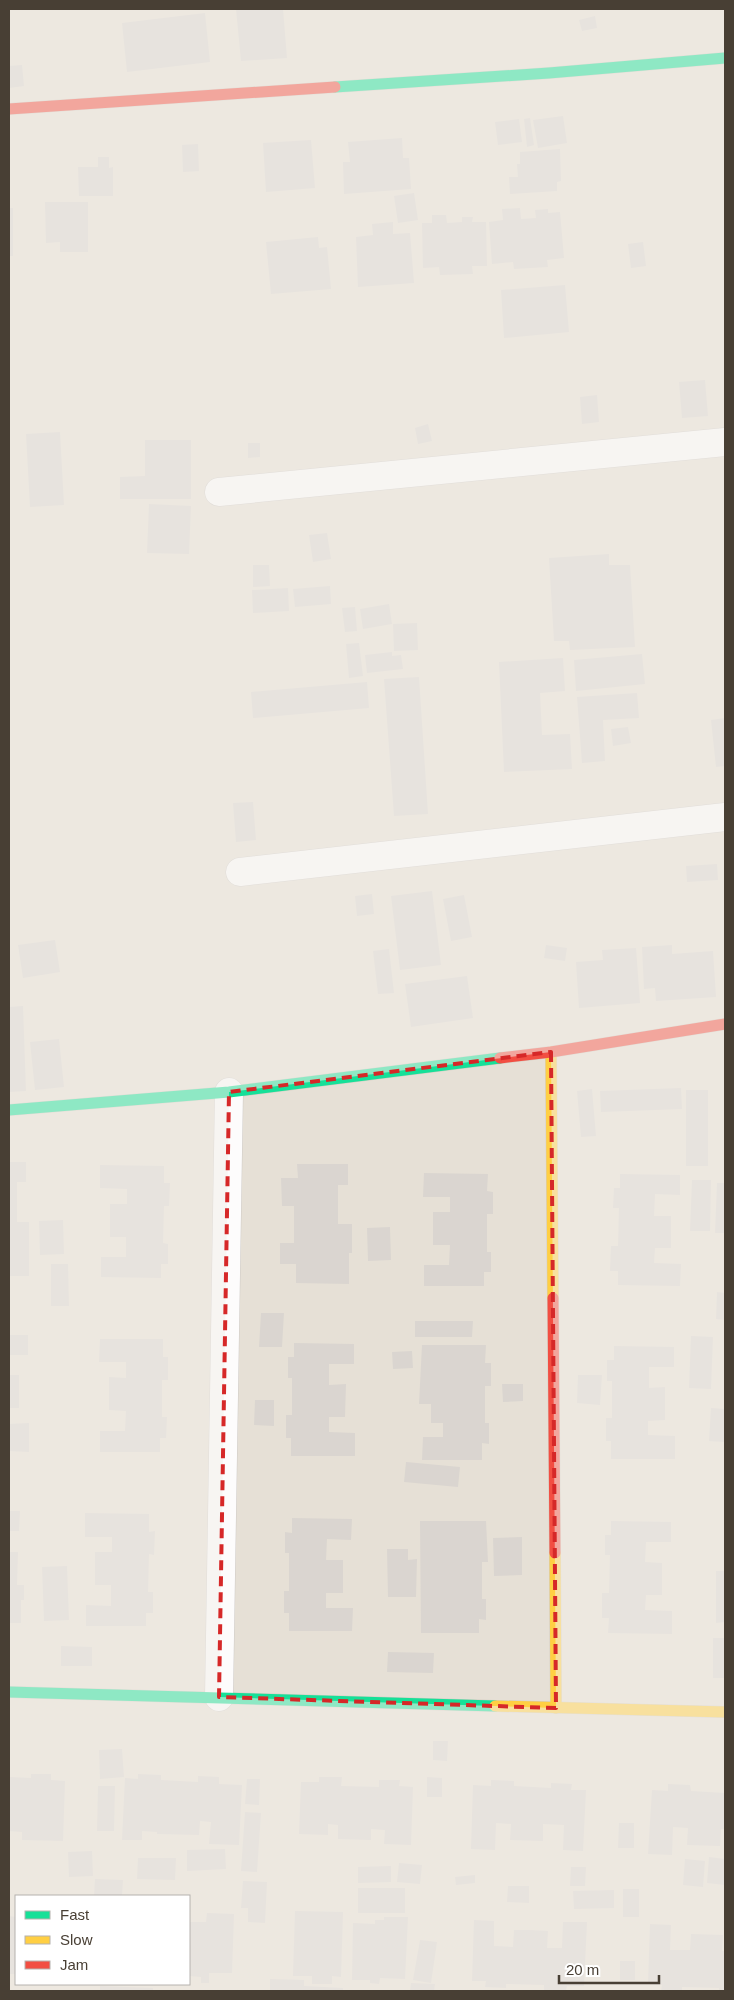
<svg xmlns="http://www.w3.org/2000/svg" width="734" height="2000" font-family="Arial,sans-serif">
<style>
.residential{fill:#e6e0d6;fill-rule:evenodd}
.building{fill:#dad5d0}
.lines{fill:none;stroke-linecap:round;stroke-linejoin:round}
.street-casing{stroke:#cecac6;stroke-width:29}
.fast-casing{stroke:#d3ccc1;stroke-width:12}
.slow-casing{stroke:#d3ccc1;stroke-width:12}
.jam-casing{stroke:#d3ccc1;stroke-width:12}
.street{stroke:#fdfcfc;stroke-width:28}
.fast{stroke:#16e098;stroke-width:11}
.slow{stroke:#ffcf43;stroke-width:11}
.jam{stroke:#f24e42;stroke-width:11}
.marked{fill:none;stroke:#d62828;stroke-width:4;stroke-dasharray:10 6;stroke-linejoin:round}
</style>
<rect width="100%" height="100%" fill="#f2eeea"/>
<path class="residential" d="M9 9H725V1991H9ZM16 1896H189V1984H16Z"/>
<g class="building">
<path d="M236 9H283L287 58 241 61Z"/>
<path d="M205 13 210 62 127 72 122 23Z"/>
<path d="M595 16 597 28 582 31 579 20Z"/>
<path d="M22 65 24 86 9 88V66Z"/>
<path d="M563 116 567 143 538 148 533 120Z"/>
<path d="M530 118 534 145 527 147 524 119Z"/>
<path d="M519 119 522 142 498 145 495 122Z"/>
<path d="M402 138 403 158H409L411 189 344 194 343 162H350L348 142Z"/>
<path d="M311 140 315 188 266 192 263 143Z"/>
<path d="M198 144 199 171 183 172 182 145Z"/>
<path d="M560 149 561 181 557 182V191L510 194 509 177H518L517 164H520V152Z"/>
<path d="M98 157H109V168L113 167V196H79L78 167H98Z"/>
<path d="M414 193 418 220 398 223 394 196Z"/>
<path d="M45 202H88V252H60V242L46 243Z"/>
<rect x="9" y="208" width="4" height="48"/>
<path d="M520 208 521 219 536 218 535 210 548 209V213L560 212 564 258 547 260 548 267 514 269 513 262 492 264 489 222 503 220 502 209Z"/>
<path d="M432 215H446L447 223 462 222V217H473L472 222H486L487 266H472L473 274 440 275 439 267 423 268 422 223H432Z"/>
<path d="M393 222V234L410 233 414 283 358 287 356 237 373 235 372 224Z"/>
<path d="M318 237 319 248 327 247 331 289 271 294 266 242Z"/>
<path d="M643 242 646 266 631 268 628 244Z"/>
<path d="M565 285 569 332 504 338 501 290Z"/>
<path d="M705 380 708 416 682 418 679 382Z"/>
<path d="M597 395 599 422 582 424 580 397Z"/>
<path d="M428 424 432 441 418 444 415 428Z"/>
<path d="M60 432 64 505 30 507 26 434Z"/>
<path d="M145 440H191V499H120V477L145 476Z"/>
<path d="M248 443H260V457L248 458Z"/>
<path d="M149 504 191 506 189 554 147 553Z"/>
<path d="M327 533 331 559 313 562 309 535Z"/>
<path d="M609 554V565H630L635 647 570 650 569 641H554L549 558Z"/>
<path d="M253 565H269L270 586 253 587Z"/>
<path d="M330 586 331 604 295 607 293 589Z"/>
<path d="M288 588 289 611 253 613 252 590Z"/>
<path d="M389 604 392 624 363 629 360 609Z"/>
<path d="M355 607 357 631 345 632 342 608Z"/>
<path d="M417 623 418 650 394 651 393 624Z"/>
<path d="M359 643 363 676 349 678 346 644Z"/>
<path d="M392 652V656L401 655 403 669 367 673 365 655Z"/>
<path d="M642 654 645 684 576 691 574 660Z"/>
<path d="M563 658 565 691 540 693 542 735 570 734 572 769 504 772 499 662Z"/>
<path d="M419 677 428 814 394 816 384 679Z"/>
<path d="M367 682 369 708 253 718 251 692Z"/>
<path d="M637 693 639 718 603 720 605 761 582 763 577 697Z"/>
<path d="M725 718V766L716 767 711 720Z"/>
<path d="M628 727 631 743 613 746 611 729Z"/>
<path d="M253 802 256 840 236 842 233 803Z"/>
<path d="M717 864 718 880 687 882 686 866Z"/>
<path d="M432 891 441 965 400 970 391 896Z"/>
<path d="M372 894 374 914 357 916 355 896Z"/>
<path d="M464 895 472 937 451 941 443 899Z"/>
<path d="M55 940 60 972 23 978 18 945Z"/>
<path d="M546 945 567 948 565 961 544 958Z"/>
<path d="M672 945V954L713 951 716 997 656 1001 655 988 644 989 642 947Z"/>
<path d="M636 948 640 1003 579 1008 576 962 603 960 602 950Z"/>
<path d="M389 949 394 993 378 994 373 951Z"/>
<path d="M467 976 473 1018 411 1027 405 984Z"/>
<path d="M23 1006 26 1091 9 1092V1007Z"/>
<path d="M59 1039 64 1087 35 1090 30 1042Z"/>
<path d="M681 1088 682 1109 601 1112 600 1091Z"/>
<path d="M592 1089 596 1136 581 1137 577 1091Z"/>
<rect x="686" y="1090" width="22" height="76"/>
<path d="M9 1162H26V1182H17V1222H29V1276H9Z"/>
<path d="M297 1164H348V1185H338V1224H352V1253H349V1284L296 1283V1264H280V1243H294V1206H282L281 1178H298Z"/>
<path d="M100 1165 164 1166V1183H170L169 1206H164L163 1243 168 1244V1264H161V1278L101 1277V1257H126V1237H110V1204H127V1189L100 1188Z"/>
<path d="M424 1173 488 1174 487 1191 493 1192V1214H487V1252H491V1272H484V1286H424V1265H449L450 1245H433V1212H450V1197H423Z"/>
<path d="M620 1174 680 1175V1195L655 1194 654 1216H671V1248H655L654 1263 681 1264 680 1286 618 1285V1271H610L611 1246H618L619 1208H613L614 1188H620Z"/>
<path d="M692 1180H711L710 1231H690Z"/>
<path d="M717 1183H725V1233H715Z"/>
<path d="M63 1220 64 1254 40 1255 39 1221Z"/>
<path d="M390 1227 391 1260 368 1261 367 1228Z"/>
<path d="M51 1264H68L69 1306H51Z"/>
<path d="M717 1292 725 1293V1320L716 1319Z"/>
<path d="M261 1313H284L282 1347H259Z"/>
<path d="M415 1321H473L472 1337H415Z"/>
<rect x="9" y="1335" width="19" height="20"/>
<path d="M691 1336 713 1337 711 1389 689 1388Z"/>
<path d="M100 1339H163V1357H168V1380H162V1417H167L166 1438H160V1452H100V1431H125L126 1411 109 1410V1377L126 1378V1362H99Z"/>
<path d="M294 1343 354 1344V1364H329V1385L346 1384 345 1417H329V1432L355 1433V1456H291V1438H286V1415H292V1378H288V1357H294Z"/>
<path d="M422 1345H486L485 1363H491V1386H485V1423H489V1444L482 1443V1460H422L423 1437H443V1423H431V1404H419Z"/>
<path d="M614 1346 674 1347V1367H649V1388L665 1387V1420L648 1421V1435L675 1436V1459H611V1441H606V1418H612V1381H607V1360H614Z"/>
<path d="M412 1351 413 1368 393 1369 392 1352Z"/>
<rect x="9" y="1375" width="10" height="33"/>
<path d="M578 1375H602L600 1405 577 1403Z"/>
<path d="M502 1384H523V1401L503 1402Z"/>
<path d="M255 1400H274V1426L254 1425Z"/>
<path d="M711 1408 725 1409V1442L709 1441Z"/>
<path d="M29 1423V1452L9 1451V1424Z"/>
<path d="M406 1462 460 1467 458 1487 404 1482Z"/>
<path d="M9 1511H20L19 1531H9Z"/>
<path d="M85 1513 149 1514V1532L155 1531 154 1555 149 1554 148 1592H153V1613H146V1626H86V1605L111 1606V1585H95V1552H112V1537H85Z"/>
<path d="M292 1518 352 1519 351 1540 327 1539 326 1560H343V1593H326V1608H353L352 1631H289V1613H284V1591H289V1553H285V1532L292 1533Z"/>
<path d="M420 1521H486L488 1562H482V1599H486V1620L479 1619V1633H421Z"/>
<path d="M611 1521 671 1522V1542H646L645 1562 662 1563V1595H646L645 1610 672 1611V1634L608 1633 609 1618H602V1593H609L610 1555H605V1535H611Z"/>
<path d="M522 1537V1575L494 1576 493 1538Z"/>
<path d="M387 1549H408V1560L417 1559 416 1597H388Z"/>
<path d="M9 1552H18L17 1585H24V1600H21V1623H9Z"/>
<path d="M67 1566 69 1620 44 1621 42 1567Z"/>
<path d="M716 1571H725V1622L716 1623Z"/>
<rect x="713" y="1638" width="12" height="40"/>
<path d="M61 1646 92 1647V1666H61Z"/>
<path d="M388 1652 434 1653 433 1673 387 1672Z"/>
<path d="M433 1741H448L447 1761 433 1760Z"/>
<path d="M122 1749 124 1777 100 1779 99 1750Z"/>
<path d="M31 1774H51V1780L65 1781 63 1841 22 1840V1832L9 1831V1777L31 1778Z"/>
<path d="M138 1774 161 1775V1780L198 1782V1776L219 1777V1784L242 1785 239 1845 209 1844 211 1822 200 1821 199 1835 157 1834V1832L142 1831V1840H122L125 1778 138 1779Z"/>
<path d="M319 1777H342L341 1786 379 1787V1780H400L399 1786 413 1787 411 1845 384 1844 385 1830 371 1829V1840L338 1839V1825L328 1824V1835L299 1834 301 1782H319Z"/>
<path d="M427 1777 442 1778V1797H427Z"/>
<path d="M247 1779H260L259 1805 245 1804Z"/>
<path d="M491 1780 514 1781V1786L551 1788V1783L572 1784 571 1790H586L583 1851 563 1850 564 1825 543 1824V1841L510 1840 511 1824 496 1823 495 1850 471 1849 473 1785 491 1786Z"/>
<path d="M668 1784 690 1785 691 1791 725 1793V1829H721L720 1846 687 1845 688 1828 673 1827 672 1855 648 1854 652 1790 668 1791Z"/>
<path d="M98 1786H115L114 1831H97Z"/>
<path d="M245 1812 261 1813 257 1872 241 1871Z"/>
<path d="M619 1823H634V1848H618Z"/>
<path d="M225 1849 226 1869 187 1871V1850Z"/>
<path d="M92 1851 93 1876 69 1877 68 1852Z"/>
<path d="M709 1857 725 1859V1885L707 1883Z"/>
<path d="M138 1858H176L175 1880 137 1879Z"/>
<path d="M685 1859 705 1861 703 1887 683 1885Z"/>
<path d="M399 1863 422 1865 420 1884 397 1882Z"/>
<path d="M391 1866V1882L358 1883V1867Z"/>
<path d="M571 1867H586L585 1886H570Z"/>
<path d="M475 1875V1883L456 1885 455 1877Z"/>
<path d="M95 1879 123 1880 122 1896H94Z"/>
<path d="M243 1881 267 1882 265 1923 248 1922V1908H241Z"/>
<path d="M508 1886H529V1903L507 1902Z"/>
<rect x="358" y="1888" width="47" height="25"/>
<rect x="623" y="1889" width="16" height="28"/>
<path d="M614 1890V1908L574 1909 573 1891Z"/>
<path d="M295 1911 343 1912 341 1977 332 1976V1984H312V1976H293Z"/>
<path d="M207 1913 234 1914 232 1973H209V1983H201V1977L189 1976V1922H206Z"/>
<path d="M9 1916 16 1917V1974H9Z"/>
<path d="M384 1917H408L405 1979 380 1978 379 1984 370 1983V1980H352L353 1923 375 1924V1920H384Z"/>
<path d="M474 1920 494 1921V1946L513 1947 514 1930H530L548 1931 547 1948H562L563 1922H587L584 1986H567L566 1991H544V1985L506 1984V1988L485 1987 486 1981H472Z"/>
<path d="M650 1924 671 1925 670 1950H690L691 1934 723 1935 722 1951H725V1991H719V1988L682 1987V1991H661L662 1985 648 1984Z"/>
<path d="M420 1940 437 1942 431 1983 413 1980Z"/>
<rect x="620" y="1961" width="15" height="19"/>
<path d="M270 1979 304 1980V1986L343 1988V1991H270Z"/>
<path d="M411 1983 435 1984 434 1991H410Z"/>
<path d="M100 1986 153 1988V1991H100Z"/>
</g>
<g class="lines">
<g class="street-casing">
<g id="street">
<path d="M219 492 725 442"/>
<path d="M240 872 725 817"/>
<path d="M219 1697 229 1092"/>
</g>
</g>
<g class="fast-casing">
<g id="fast">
<path d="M335 87 549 73 725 58"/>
<path d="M9 1110 229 1092 500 1058"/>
<path d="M9 1692 495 1706"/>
</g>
</g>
<g class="slow-casing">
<g id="slow">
<path d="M551 1052 553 1298"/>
<path d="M555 1553 556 1708"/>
<path d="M495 1706 725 1712"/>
</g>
</g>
<g class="jam-casing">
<g id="jam">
<path d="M9 109 335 87"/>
<path d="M500 1058 551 1052 725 1024"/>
<path d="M553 1298 555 1553"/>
</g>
</g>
<use href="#street" class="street"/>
<use href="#fast" class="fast"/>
<use href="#slow" class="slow"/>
<use href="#jam" class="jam"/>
</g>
<path d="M0 0H734V2000H0ZM551 1052 556 1708 219 1697 229 1092Z" fill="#f2eeea" fill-opacity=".55" fill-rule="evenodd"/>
<path class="marked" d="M551 1052 556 1708 219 1697 229 1092Z"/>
<rect width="734" height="2000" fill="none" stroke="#483f34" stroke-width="20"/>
<rect x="15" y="1895" width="175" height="90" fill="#ffffff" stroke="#b6b2ae"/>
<rect x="25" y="1911" width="25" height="8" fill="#16e098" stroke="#b6b2ae"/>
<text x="60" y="1920" font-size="15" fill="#483f34">Fast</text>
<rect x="25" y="1936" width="25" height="8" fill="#ffcf43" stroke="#b6b2ae"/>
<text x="60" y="1945" font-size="15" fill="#483f34">Slow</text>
<rect x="25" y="1961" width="25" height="8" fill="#f24e42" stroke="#b6b2ae"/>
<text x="60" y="1970" font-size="15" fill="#483f34">Jam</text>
<path d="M559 1975v8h100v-8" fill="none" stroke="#483f34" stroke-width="2.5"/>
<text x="566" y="1975" font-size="15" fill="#483f34" stroke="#ffffff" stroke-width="4" paint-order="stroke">20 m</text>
</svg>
